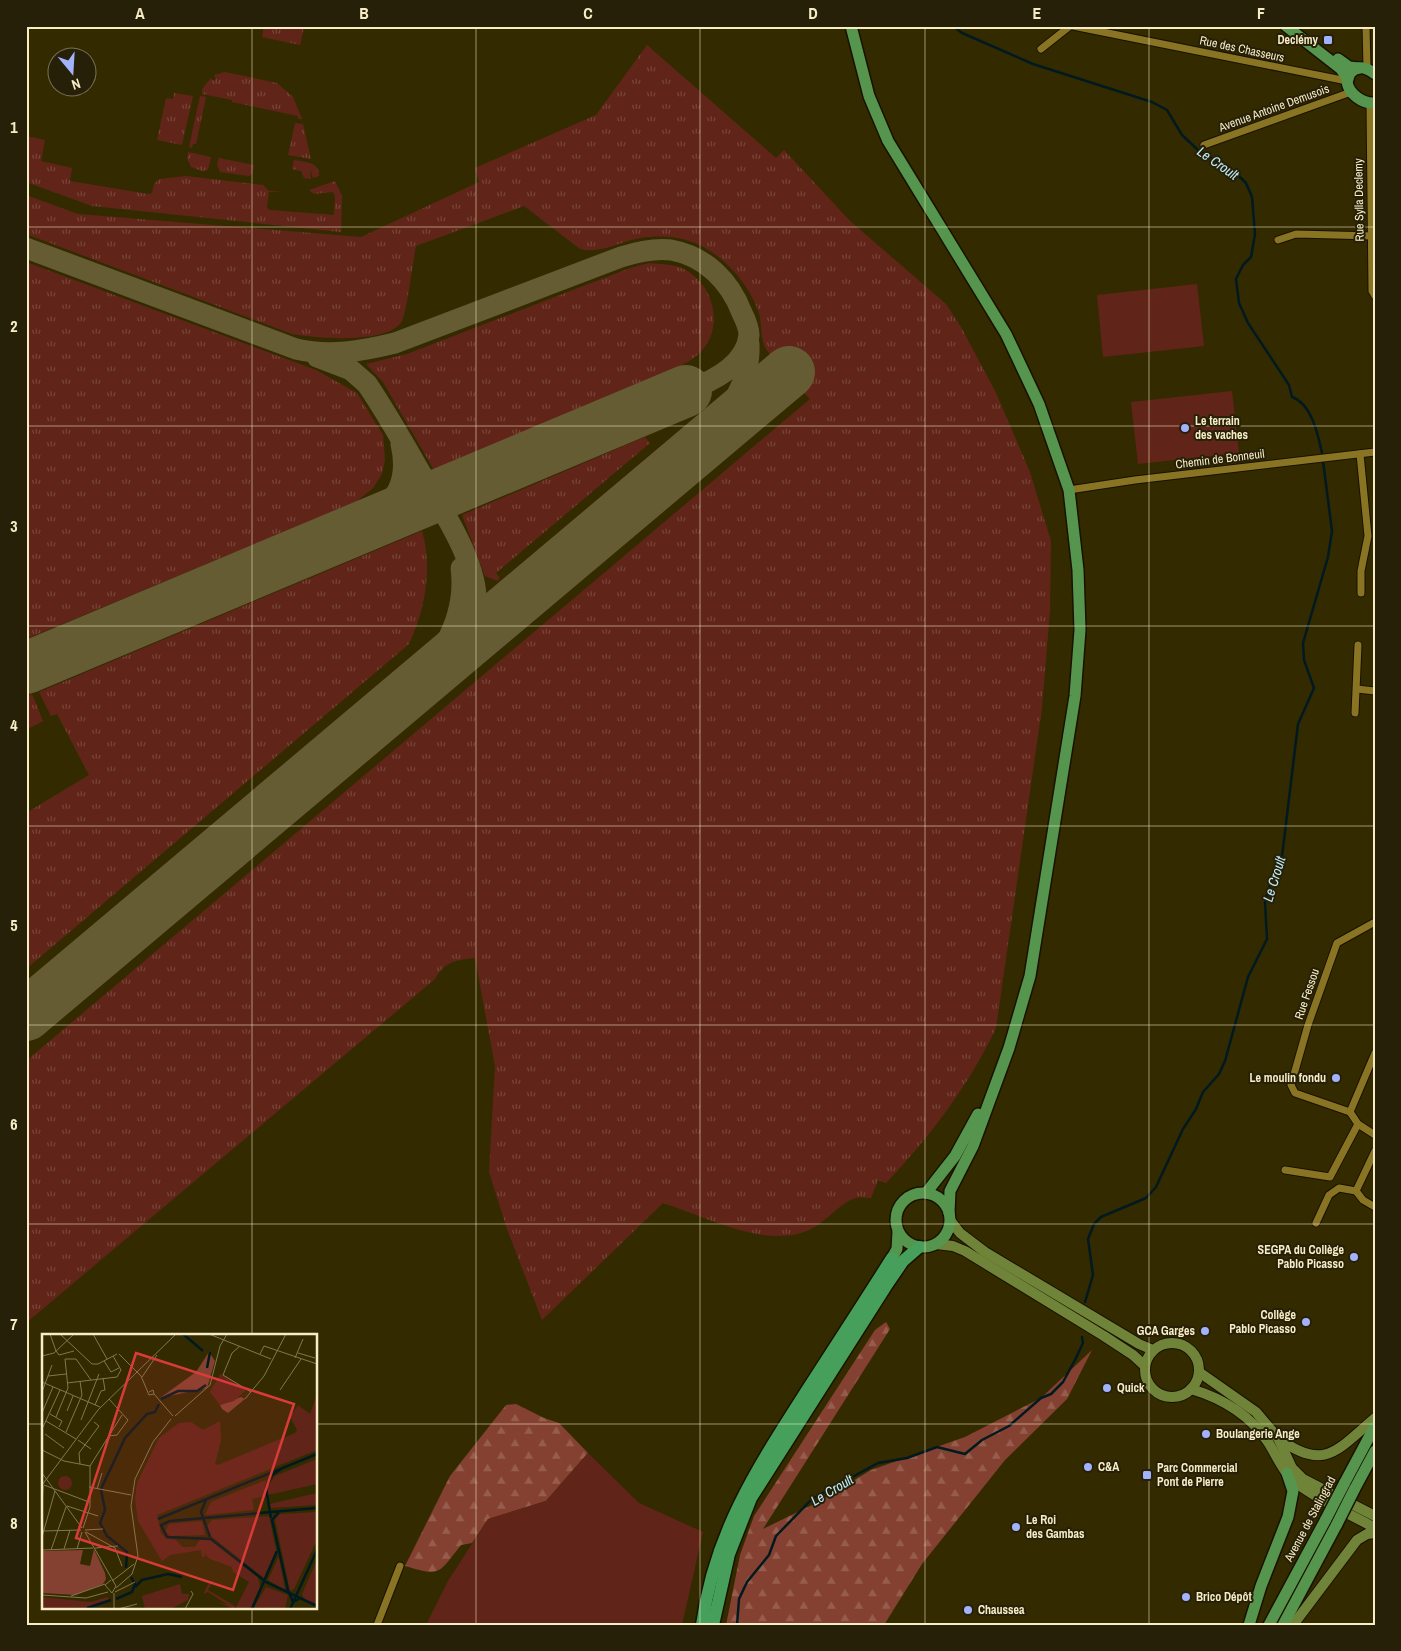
<svg xmlns="http://www.w3.org/2000/svg" width="1401" height="1651" font-family="'Archivo Narrow',sans-serif">
<style>
.grass{fill:url(#grass-tufts)}
.forest{fill:url(#forest-firs)}
.pitch{fill:#602518}
.lines{fill:none;stroke-linecap:round;stroke-linejoin:round}
.stream{stroke:#001a20;stroke-width:2.5}
.taxiway{stroke:#665c33;stroke-width:21}
.runway{stroke:#665c33;stroke-width:52}
.minor-casing{stroke:#191200;stroke-width:9}
.secondary-casing{stroke:#191200;stroke-width:12}
.primary-casing{stroke:#191200;stroke-width:14}
.trunk-casing{stroke:#191200;stroke-width:15}
.minor{stroke:#887423;stroke-width:7}
.secondary{stroke:#6f8438;stroke-width:10}
.primary{stroke:#56954d;stroke-width:11}
.trunk{stroke:#46a05b;stroke-width:12}
.primary-bridge-casing{stroke:#191200;stroke-width:14;stroke-linecap:butt}
.primary-bridge{stroke:#56954d;stroke-width:11}
.grid{fill:none;stroke:#f6ecc6;stroke-width:1;stroke-opacity:0.55}
.poi-dot{fill:#a3b2fd;stroke:#272008;stroke-width:2}
.labels{text-anchor:middle;dominant-baseline:central;stroke-width:4;stroke-linejoin:round;paint-order:stroke}
.poi-label{font-size:12px;font-weight:bold;fill:#f6ecc6;stroke:#272008;text-anchor:start}
.street-label{font-size:12px;fill:#f6ecc6;stroke:#272008}
.water-label{font-size:14px;font-style:italic;fill:#bfedf9;stroke:#272008}
.inset-river{fill:none;stroke:#001a20;stroke-width:2.5}
.inset-road{fill:none;stroke:#82784f;stroke-width:1}
.view{fill:#d93c38;fill-opacity:0.15;stroke:#d93c38;stroke-width:2.5}
.inset-edge{fill:none;stroke:#f6ecc6;stroke-width:2.5}
.neatline{fill:none;stroke:#f6ecc6;stroke-width:2}
.grid-label{font-size:16px;text-anchor:middle;font-weight:bold;fill:#f6ecc6}
</style>
<defs>
<pattern id="grass-tufts" width="24" height="20" patternUnits="userSpaceOnUse" patternTransform="scale(1.25)"><rect width="24" height="20" fill="#602518"/><path d="M3 7l-1-3M5 7V3M7 7l1-3M15 17l-1-3M17 17v-4M19 17l1-3" fill="none" stroke="#774538"/></pattern>
<pattern id="forest-firs" width="22" height="20" patternUnits="userSpaceOnUse" patternTransform="scale(1.25)"><rect width="22" height="20" fill="#844131"/><path d="M5 1l3.5 6h-7zM16 11l3.5 6h-7z" fill="#965d4d"/></pattern>
</defs>
<rect width="100%" height="100%" fill="#342a00"/>
<g class="grass">
<path d="M264 26 304 28 300 45 262 37Z"/>
<path d="M647 45 776 158 784 150 850 221 946 304 961 327 996 393 1030 472 1051 541 1050 610 1042 708 996 1028C969 1085 929 1138 886 1183L878 1180 871 1198C867 1198 860 1197 856 1198 838 1203 825 1225 804 1232 762 1247 704 1216 663 1203L542 1320 507 1229 489 1172 495 1066 475 958C456 960 445 961 435 979L26 1323V1061L810 399C799 386 772 360 765 347 760 337 762 323 759 313 747 278 715 245 678 238 666 236 651 236 640 238 619 242 601 254 580 249L524 206 416 246C413 260 407 311 402 321 388 345 315 338 292 334L26 234V195L78 214 361 237 479 182 475 168 596 115Z"/>
<path d="M225 72 277 83 293 97 302 119H298V116L232 102V100L202 94V89L211 78 213 81 216 79 214 75Z"/>
<path d="M174 93 193 96 182 145 157 140 166 98 173 99Z"/>
<path d="M200 96 206 97 196 144H193L192 148 189 147Z"/>
<path d="M295 123 303 124 311 159 288 155Z"/>
<path d="M26 136 45 140 41 161 72 168 70 181 148 194 152 193 154 184 159 179 186 176 263 185 269 191H283L269 192 267 208 270 210 334 215 335 196 333 192 314 194 309 190 335 181 342 196 341 232 92 206 26 182Z"/>
<path d="M188 152 211 157 208 170 202 171 191 167 187 158Z"/>
<path d="M219 158 254 165 252 174 249 176 220 172 217 164Z"/>
<path d="M294 160C305 162 320 162 319 176L313 178 310 169 311 179 304 178 301 171 292 169Z"/>
<path d="M26 262 316 370 357 393 383 435 385 460 382 474 373 488 356 502 26 639Z"/>
<path d="M649 263C659 264 669 264 679 267 709 278 724 318 706 345 699 356 687 363 676 368L434 470 383 382 366 364 407 354 630 268Z"/>
<path d="M645 437 650 443 496 573 500 578 497 581 485 576 462 515Z"/>
<path d="M422 531C433 568 425 610 409 644L26 969V813L89 775 57 714 51 716 39 692Z"/>
<path d="M32 694 43 721 26 730V697Z"/>
</g>
<g class="forest">
<path d="M886 1322 890 1329 763 1529 816 1503 871 1470 965 1437 1041 1398 1092 1350 1067 1399 1005 1460 922 1564 884 1625H726L740 1555 754 1516 875 1330Z"/>
<path d="M516 1404 544 1418 559 1423 588 1453 546 1501 488 1519 472 1543 461 1545C438 1574 441 1577 405 1566L450 1476 506 1405Z"/>
</g>
<g class="pitch">
<path d="M1197 284 1204 346 1103 357 1097 295Z"/>
<path d="M1232 391 1239 453 1138 464 1131 402Z"/>
<path d="M588 1453 639 1503 703 1532 682 1625H426L448 1581 488 1519 546 1501Z"/>
</g>
<g class="lines">
<g class="stream">
<path d="M953 26 962 33 1033 64 1152 102 1167 110 1182 135 1198 150 1235 172 1246 183 1252 197 1255 234 1251 257 1243 265 1236 279 1239 303 1248 323 1289 385 1292 397C1312 404 1318 435 1322 453"/>
<path d="M1085 1302 1093 1275 1088 1239 1094 1224 1101 1217 1146 1198 1156 1187 1183 1129 1196 1109 1203 1092 1219 1074 1225 1061 1248 977 1267 939 1265 902 1271 882 1281 865 1298 724 1314 688 1304 660 1303 643 1328 557 1332 531 1323 461"/>
<path d="M737 1625 739 1599 747 1582 769 1555 776 1536 812 1499 878 1463 907 1458 937 1447 965 1454 982 1440 1009 1426 1041 1398 1051 1394 1063 1382 1075 1360 1083 1343 1082 1337"/>
</g>
<g class="taxiway">
<path d="M26 248 296 349C330 357 362 351 395 343L621 257C637 252 654 248 671 250 705 256 730 281 742 313 745 319 749 328 749 335 746 366 711 382 686 391"/>
<path d="M317 357 351 370 367 384C386 412 403 442 420 472 440 506 474 557 476 596 478 619 469 635 457 652"/>
<path d="M704 443C727 414 751 383 749 344"/>
<path d="M367 525C395 501 410 483 401 444"/>
<path d="M421 682C446 649 467 611 461 568"/>
</g>
<g class="runway">
<path d="M26 668 686 391"/>
<path d="M26 1015 789 372"/>
</g>
<g class="minor-casing">
<g id="minor">
<path d="M1073 26 1347 81"/>
<path d="M1366 26 1367 68"/>
<path d="M1041 49 1070 26"/>
<path d="M1370 104 1372 291 1375 296"/>
<path d="M1204 145 1351 92"/>
<path d="M1278 240 1296 234 1374 236"/>
<path d="M1360 454 1368 536 1361 571V593"/>
<path d="M1069 490 1135 480 1375 452"/>
<path d="M1357 689 1375 691"/>
<path d="M1355 713 1358 645"/>
<path d="M1350 1112 1295 1093 1291 1085 1308 1025 1337 943 1375 922"/>
<path d="M1350 1112 1375 1053"/>
<path d="M1350 1112 1358 1124 1375 1135"/>
<path d="M1285 1170 1330 1177 1358 1124"/>
<path d="M1356 1191 1363 1200 1375 1207"/>
<path d="M1316 1223 1329 1195 1339 1188 1356 1191 1375 1151"/>
<path d="M377 1625 400 1566"/>
</g>
</g>
<g class="secondary-casing">
<g id="secondary">
<path d="M950 1220 960 1233 985 1252 1139 1344 1153 1350"/>
<path d="M936 1244 953 1246 965 1251 1104 1336 1133 1355 1145 1366"/>
<circle cx="1172" cy="1370" r="27"/>
<path d="M1199 1372 1256 1412 1278 1438 1292 1468 1303 1479 1375 1516"/>
<path d="M1191 1389C1221 1398 1250 1415 1268 1442 1277 1456 1284 1475 1299 1485 1322 1502 1350 1514 1375 1528"/>
<path d="M1278 1438C1325 1473 1338 1449 1375 1418"/>
<path d="M1293 1625 1357 1540 1367 1534 1375 1533"/>
</g>
</g>
<g class="primary-casing">
<g id="primary">
<path d="M851 26 869 96 888 141 1006 334 1039 404 1069 490 1078 570 1080 630 1075 696 1030 976 1009 1048 973 1146 950 1191 949 1213"/>
<path d="M1286 26 1341 69 1348 79"/>
<path d="M1338 59 1349 67 1359 68"/>
<path d="M1375 74C1366 67 1358 65 1350 73L1347 81C1348 94 1363 104 1375 103"/>
<path d="M926 1193 955 1156 978 1114"/>
<circle cx="923" cy="1220" r="27"/>
<path d="M892 1258 897 1249 898 1232"/>
<path d="M1344 1484 1375 1426"/>
<path d="M1354 1490 1375 1451"/>
<path d="M1249 1625 1261 1586 1288 1517 1293 1491 1287 1473"/>
<path d="M1269 1625 1326 1519"/>
<path d="M1283 1625 1337 1524"/>
</g>
</g>
<g class="trunk-casing">
<g id="trunk">
<path d="M702 1625C714 1535 756 1470 804 1395 833 1350 863 1304 892 1258"/>
<path d="M713 1625 729 1554 751 1498 886 1286 903 1261 919 1247"/>
</g>
</g>
<use href="#minor" class="minor"/>
<use href="#secondary" class="secondary"/>
<use href="#primary" class="primary"/>
<use href="#trunk" class="trunk"/>
<g class="primary-bridge-casing">
<g id="primary-bridge">
<path d="M1326 1519 1344 1484"/>
<path d="M1337 1524 1354 1490"/>
</g>
</g>
<use href="#primary-bridge" class="primary-bridge"/>
</g>
<path class="grid" d="M252 26V1335M476 26V1625M700 26V1625M925 26V1625M1149 26V1625M26 227H1375M26 426H1375M26 626H1375M26 826H1375M26 1025H1375M26 1224H1375M26 1424H44M316 1424H1375M252 1607V1625"/>
<g class="poi-dot">
<rect x="1323" y="35" width="10" height="10" rx="2.5"/>
<circle cx="1185" cy="428" r="5"/>
<circle cx="1336" cy="1078" r="5"/>
<circle cx="1354" cy="1257" r="5"/>
<circle cx="1306" cy="1322" r="5"/>
<circle cx="1205" cy="1331" r="5"/>
<circle cx="1107" cy="1388" r="5"/>
<circle cx="1206" cy="1434" r="5"/>
<circle cx="1088" cy="1467" r="5"/>
<rect x="1142" y="1470" width="10" height="10" rx="2.5"/>
<circle cx="1016" cy="1527" r="5"/>
<circle cx="1186" cy="1597" r="5"/>
<circle cx="968" cy="1610" r="5"/>
</g>
<g class="labels">
<g class="poi-label">
<text x="1318" y="40" text-anchor="end">Declémy</text>
<text x="1195" y="421">Le terrain<tspan x="1195" dy="14">des vaches</tspan></text>
<text x="1326" y="1078" text-anchor="end">Le moulin fondu</text>
<text x="1344" y="1250" text-anchor="end">SEGPA du Collège<tspan x="1344" dy="14">Pablo Picasso</tspan></text>
<text x="1296" y="1315" text-anchor="end">Collège<tspan x="1296" dy="14">Pablo Picasso</tspan></text>
<text x="1195" y="1331" text-anchor="end">GCA Garges</text>
<text x="1117" y="1388">Quick</text>
<text x="1216" y="1434">Boulangerie Ange</text>
<text x="1098" y="1467">C&amp;A</text>
<text x="1157" y="1468">Parc Commercial<tspan x="1157" dy="14">Pont de Pierre</tspan></text>
<text x="1026" y="1520">Le Roi<tspan x="1026" dy="14">des Gambas</tspan></text>
<text x="1196" y="1597">Brico Dépôt</text>
<text x="978" y="1610">Chaussea</text>
</g>
<g class="street-label">
<text transform="translate(1242 49) rotate(12)">Rue des Chasseurs</text>
<text transform="translate(1274 108) rotate(-20)">Avenue Antoine Demusois</text>
<text transform="translate(1359 200) rotate(-91)">Rue Sylla Declemy</text>
<text transform="translate(1220 459) rotate(-7)">Chemin de Bonneuil</text>
<text transform="translate(1307 994) rotate(-71)">Rue Fessou</text>
<text transform="translate(1310 1519) rotate(-62)">Avenue de Stalingrad</text>
</g>
<g class="water-label">
<text transform="translate(1218 163) rotate(35)">Le Croult</text>
<text transform="translate(1274 879) rotate(-73)">Le Croult</text>
<text transform="translate(832 1490) rotate(-31)">Le Croult</text>
</g>
</g>
<g transform="translate(42 1334)">
<rect width="275" height="275" fill="#342a00"/>
<path d="M275 60V116L115 181 119 199 124 204 134 206 140 213H153L159 204 168 206 216 243 218 253 208 275H193L207 248 191 238 190 233 168 225 162 219 163 223H160L159 216 128 221 120 227 96 187 93 165 95 149 117 104 137 89 149 88 161 96 178 87 179 106 173 130 176 131 253 99 255 96 248 83 256 71 268 80ZM275 125V150L226 161V152L233 142ZM224 146 223 162 210 165 212 176 163 181 169 168ZM275 159V171L229 174 228 170ZM275 178V206L252 255 248 257 233 185 238 180ZM227 182 234 216 222 244 169 202 164 193 170 186ZM160 187 163 201 128 202 123 198 127 190ZM236 224H237L243 256 226 246ZM275 226V271L262 265 260 260ZM168 247H171L166 256 193 272 192 275 175 268 186 271 166 258 161 260ZM224 253 246 261 243 275H211ZM0 263 48 268 66 263 67 266 43 275H0Z" fill="#602518"/>
<path d="M167 18 173 27 165 54 118 64 154 38ZM199 63 203 65 186 79 180 75 178 71ZM52 215 63 239 64 245 61 250 33 261 0 259V217L41 216 38 230 48 232Z" fill="#844131"/>
<path d="M138 250 140 260H147L146 266 129 275H103L100 262Z" fill="#602518"/>
<path d="M178 40H179L205 55 192 67 178 71 168 58ZM16 149a7 7 0 1 1 14 0a7 7 0 1 1-14 0Z" fill="#602518"/>
<path class="inset-river" d="M141 0 161 17M165 34 168 18M119 65 136 57H155L164 51M59 155 83 104 105 80 113 78 117 70M59 156 63 176 58 189 65 202 85 218 84 234M164 166 159 178 168 203M237 178 230 186 246 256 251 268 257 265M229 184 224 154 230 141 239 135M116 185 275 120M128 187 119 191 125 203 169 205 224 248 275 272M128 187 275 174M93 253 100 246 126 240 140 243M74 265 90 258 93 250 89 243M45 274 69 266M210 275 235 217M248 275 275 216"/>
<path class="inset-road" d="M8 0 14 17M18 0 50 30H56L75 20M51 0 65 25M167 0 229 25M198 12 190 19 181 41 209 58M14 17 17 21 32 17M256 19 273 24M77 20 99 42 107 61 112 60 111 56 107 58M218 20 222 12 275 30M0 22 12 19 32 0M71 22 79 36 75 43M253 24 261 5M62 27 69 38 77 34M6 42 24 40M100 43 115 21M0 48 58 73M25 49 75 43M238 56 259 25M0 58 10 31M112 60 131 82M203 65 222 42 244 0M53 71 59 57 63 56 61 44M25 77 31 62M0 79 11 53M8 80 20 87 17 93M133 82 168 51 178 12 185 0M14 83 26 54 23 25H34L49 46M39 86 57 40M4 87 34 105M1 93 18 56M24 98 40 61 38 47M3 100 22 114M66 102 75 101 86 86 67 65M36 106 49 115M0 116 22 127 48 132M38 130 37 119 57 92 52 88M0 139 40 194M0 151 56 76 134 0M2 151 47 168M47 153 89 161M55 155 60 139M25 172 56 182M0 175 1 152M41 194 48 173V132L80 81M43 196 61 195M0 197 39 196M43 198 74 252 70 259 63 251 69 246M44 198 73 214 80 232M0 203 13 157M53 214 76 212M22 215 28 196M35 215 40 198M0 216 51 214M9 216 24 173M70 247 92 230M74 254 90 240 96 222 89 172 93 145 111 108 129 85M73 258 93 248M72 259V275M0 261 44 264 66 258M29 262 63 250M76 275 95 270M143 275 151 260 149 257"/>
<path class="view" d="M94 19 252 70 191 256 34 204Z"/>
<rect width="275" height="275" class="inset-edge"/>
</g>
<rect width="1401" height="1651" fill="none" stroke="#272008" stroke-width="55"/>
<g transform="translate(72 72) rotate(162)"><circle r="24" fill="#272008" stroke="#7a7254"/>
<path d="M0-4L9 19L0 12L-9 19Z" fill="#a3b2fd"/>
<text y="-8" font-size="14" font-weight="bold" text-anchor="middle" fill="#f6ecc6">N</text>
</g>
<rect x="28" y="28" width="1346" height="1596" class="neatline"/>
<g class="grid-label">
<text x="140" y="19">A</text>
<text x="364" y="19">B</text>
<text x="588" y="19">C</text>
<text x="813" y="19">D</text>
<text x="1037" y="19">E</text>
<text x="1261" y="19">F</text>
<text x="14" y="133">1</text>
<text x="14" y="332">2</text>
<text x="14" y="532">3</text>
<text x="14" y="731">4</text>
<text x="14" y="931">5</text>
<text x="14" y="1130">6</text>
<text x="14" y="1330">7</text>
<text x="14" y="1529">8</text>
</g>
</svg>
